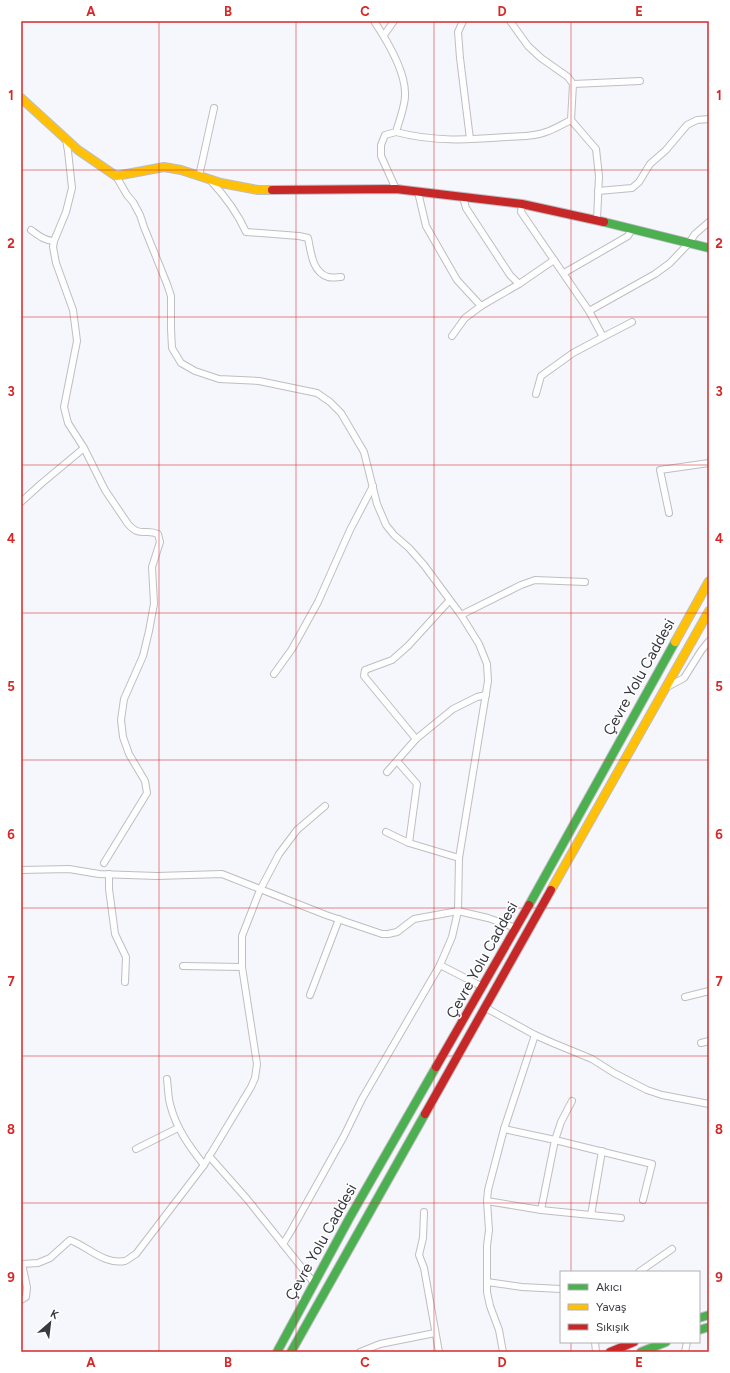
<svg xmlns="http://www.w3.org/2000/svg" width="730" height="1373" font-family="Figtree,sans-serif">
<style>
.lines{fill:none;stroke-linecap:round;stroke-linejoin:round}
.street-casing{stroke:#bebec3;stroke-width:8}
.fast-casing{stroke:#bebec3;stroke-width:10}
.slow-casing{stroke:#bebec3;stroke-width:10}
.jam-casing{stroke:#bebec3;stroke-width:10}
.street{stroke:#fefeff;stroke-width:6}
.fast{stroke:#4caf50;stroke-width:8}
.slow{stroke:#ffc107;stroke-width:8}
.jam{stroke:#c62828;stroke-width:8}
.grid{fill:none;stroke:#d62828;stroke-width:1;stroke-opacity:0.55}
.labels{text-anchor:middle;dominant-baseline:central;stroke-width:3;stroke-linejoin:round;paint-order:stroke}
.street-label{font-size:15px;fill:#393a41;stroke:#fff}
.neatline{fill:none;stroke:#d62828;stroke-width:1.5}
.grid-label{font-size:13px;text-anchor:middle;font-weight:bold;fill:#d62828}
</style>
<rect width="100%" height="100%" fill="#f6f7fc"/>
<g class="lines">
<g class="street-casing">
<g id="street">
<path d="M374 21C386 39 405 71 405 93 406 104 399 121 396 132L385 135 381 145V156L396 189"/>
<path d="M463 21 458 32 460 58 470 139"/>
<path d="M510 21 528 46 541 58 568 77 573 84 571 120 596 149 599 176 597 220"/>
<path d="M384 35 394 21"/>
<path d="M573 84 640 81"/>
<path d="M396 132C434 142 467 140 506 137 519 136 534 137 546 132 555 129 563 124 571 120"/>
<path d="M66 140 68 151 72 188 66 212 54 241 53 247 56 263 73 310 77 341 64 407 68 423 84 448 105 490 128 524C140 538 146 528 158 534L160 542 152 567 154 604 149 631 143 656 124 699 121 720 123 737 129 754 145 781 147 793 104 863"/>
<path d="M116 176 127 195 133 202 140 215 144 227 167 284 171 296V329L172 348 181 363 195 371 219 379 259 381 317 393 330 402 341 413 364 452 377 504 386 525 394 535 409 548 424 565 461 615 479 644 487 664 488 681 459 858 458 911 452 937 440 965 483 987"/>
<path d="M199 176 214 108"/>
<path d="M210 180C225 196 237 212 246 232L299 236 308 238C311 252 312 272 328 277 332 278 338 277 341 277"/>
<path d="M598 191 632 188 639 182 650 164 666 150 687 125 697 120 709 119"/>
<path d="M418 192 426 226 457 280 481 306"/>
<path d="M463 197 466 208 510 275 519 284"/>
<path d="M522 204 521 212 589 311 603 337"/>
<path d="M31 230C38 235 45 241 54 241"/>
<path d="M564 273 628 236 632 229"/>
<path d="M589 311 655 274 670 263 689 243 695 234 709 222"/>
<path d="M452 336 465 318 481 306 519 284 554 260"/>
<path d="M536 394 541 376 573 353 603 337 632 322"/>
<path d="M21 502 42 483 84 448"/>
<path d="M669 513 660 470 709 463"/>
<path d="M461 615 521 585 535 580 585 582"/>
<path d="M274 674 292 649 318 602 350 530 373 486"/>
<path d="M669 686 684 678 701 651 709 641"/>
<path d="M416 739 364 676 365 670 392 660 408 646 449 601"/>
<path d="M397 761 417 784 409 843"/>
<path d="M387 772 416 739 453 709 477 697 486 695"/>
<path d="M386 832 409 843 459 858"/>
<path d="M21 870 69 869 99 874 157 876 222 874 326 915 382 934H388L397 932 414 919 458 911 488 918 516 928"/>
<path d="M109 874V889L115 934 126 957 125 982"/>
<path d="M183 966 242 967"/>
<path d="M310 995 339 919"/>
<path d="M685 997 709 991"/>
<path d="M486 1008 535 1035 553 1043 592 1059 614 1073 647 1090 662 1095 709 1104"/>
<path d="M701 1043 709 1041"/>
<path d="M167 1079C168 1087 168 1096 170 1104 176 1128 189 1146 204 1165"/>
<path d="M504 1129 555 1140 652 1164 643 1200"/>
<path d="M136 1149 178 1128"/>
<path d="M209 1156 247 1199 314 1283"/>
<path d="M487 1201 541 1210 621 1218"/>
<path d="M541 1210 555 1140 561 1122 572 1101"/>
<path d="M424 1212 423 1238 419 1255 424 1268 439 1352"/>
<path d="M591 1215 602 1151"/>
<path d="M283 1244 291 1231 344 1136 362 1099 440 965"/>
<path d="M639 1272 672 1249"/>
<path d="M487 1282 522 1287 561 1289"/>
<path d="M21 1300 26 1297 27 1287 22 1264 38 1263 50 1258 70 1240C87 1246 104 1265 125 1261 128 1260 132 1256 136 1254L204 1165 251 1087 255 1078 257 1064 242 967V936L260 890 279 854 297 830 325 806"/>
<path d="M595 1342 596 1352"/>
<path d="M360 1352 380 1344 435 1333"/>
<path d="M503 1352 499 1330 490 1306 487 1292V1246L489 1230 487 1201 488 1190 504 1129 535 1035"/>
<path d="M685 1352 687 1342"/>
</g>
</g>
<g class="fast-casing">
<g id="fast">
<path d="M604 222 709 248"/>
<path d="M529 905 675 642"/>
<path d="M699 1318 709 1315"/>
<path d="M699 1330 709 1327"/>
<path d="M277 1352 350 1217 436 1067"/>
<path d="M291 1352 425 1114"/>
<path d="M641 1352 666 1342"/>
</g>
</g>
<g class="slow-casing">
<g id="slow">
<path d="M21 98 78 150 116 176 164 167 181 170 221 183 258 190H272"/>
<path d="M675 642 709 581"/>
<path d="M551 890 709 611"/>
</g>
</g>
<g class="jam-casing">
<g id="jam">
<path d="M272 190 396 189 522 204 604 222"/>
<path d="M436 1067 529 905"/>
<path d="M425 1114 551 890"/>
<path d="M610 1352 634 1342"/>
</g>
</g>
<use href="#street" class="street"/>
<use href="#fast" class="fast"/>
<use href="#slow" class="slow"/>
<use href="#jam" class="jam"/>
</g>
<path class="grid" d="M159 21V1352M296 21V1352M434 21V1352M571 21V1272M21 170H709M21 317H709M21 465H709M21 613H709M21 760H709M21 908H709M21 1056H709M21 1203H709M571 1342V1352"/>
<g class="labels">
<g class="street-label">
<text transform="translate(639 677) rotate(-61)">Çevre Yolu Caddesi</text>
<text transform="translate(482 960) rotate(-61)">Çevre Yolu Caddesi</text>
<text transform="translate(321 1242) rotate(-61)">Çevre Yolu Caddesi</text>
</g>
</g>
<rect width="730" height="1373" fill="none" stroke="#ffffff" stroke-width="44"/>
<rect x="560" y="1271" width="140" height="72" fill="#ffffff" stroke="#b0b0b3"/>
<rect x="568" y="1284" width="20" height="6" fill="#4caf50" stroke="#b0b0b3"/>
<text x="596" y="1291" font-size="12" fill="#393a41">Akıcı</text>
<rect x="568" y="1304" width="20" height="6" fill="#ffc107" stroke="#b0b0b3"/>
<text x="596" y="1311" font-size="12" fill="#393a41">Yavaş</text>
<rect x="568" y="1324" width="20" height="6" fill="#c62828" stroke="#b0b0b3"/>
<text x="596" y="1331" font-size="12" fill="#393a41">Sıkışık</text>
<g transform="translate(50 1323) rotate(28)" stroke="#ffffff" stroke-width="3" paint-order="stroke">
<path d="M0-3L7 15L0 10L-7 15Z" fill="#393a41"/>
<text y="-6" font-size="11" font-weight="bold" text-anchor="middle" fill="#393a41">K</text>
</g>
<rect x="22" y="22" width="686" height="1329" class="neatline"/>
<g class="grid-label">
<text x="91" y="16">A</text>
<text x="228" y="16">B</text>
<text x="365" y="16">C</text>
<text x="502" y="16">D</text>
<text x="639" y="16">E</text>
<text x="11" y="100">1</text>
<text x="719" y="100">1</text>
<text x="11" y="248">2</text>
<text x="719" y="248">2</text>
<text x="11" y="396">3</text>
<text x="719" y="396">3</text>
<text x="11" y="543">4</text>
<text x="719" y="543">4</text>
<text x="11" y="691">5</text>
<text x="719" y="691">5</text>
<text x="11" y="839">6</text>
<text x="719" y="839">6</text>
<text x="11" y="986">7</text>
<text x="719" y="986">7</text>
<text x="11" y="1134">8</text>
<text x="719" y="1134">8</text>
<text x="11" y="1282">9</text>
<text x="719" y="1282">9</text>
<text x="91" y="1367">A</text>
<text x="228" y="1367">B</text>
<text x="365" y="1367">C</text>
<text x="502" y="1367">D</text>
<text x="639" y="1367">E</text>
</g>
</svg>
